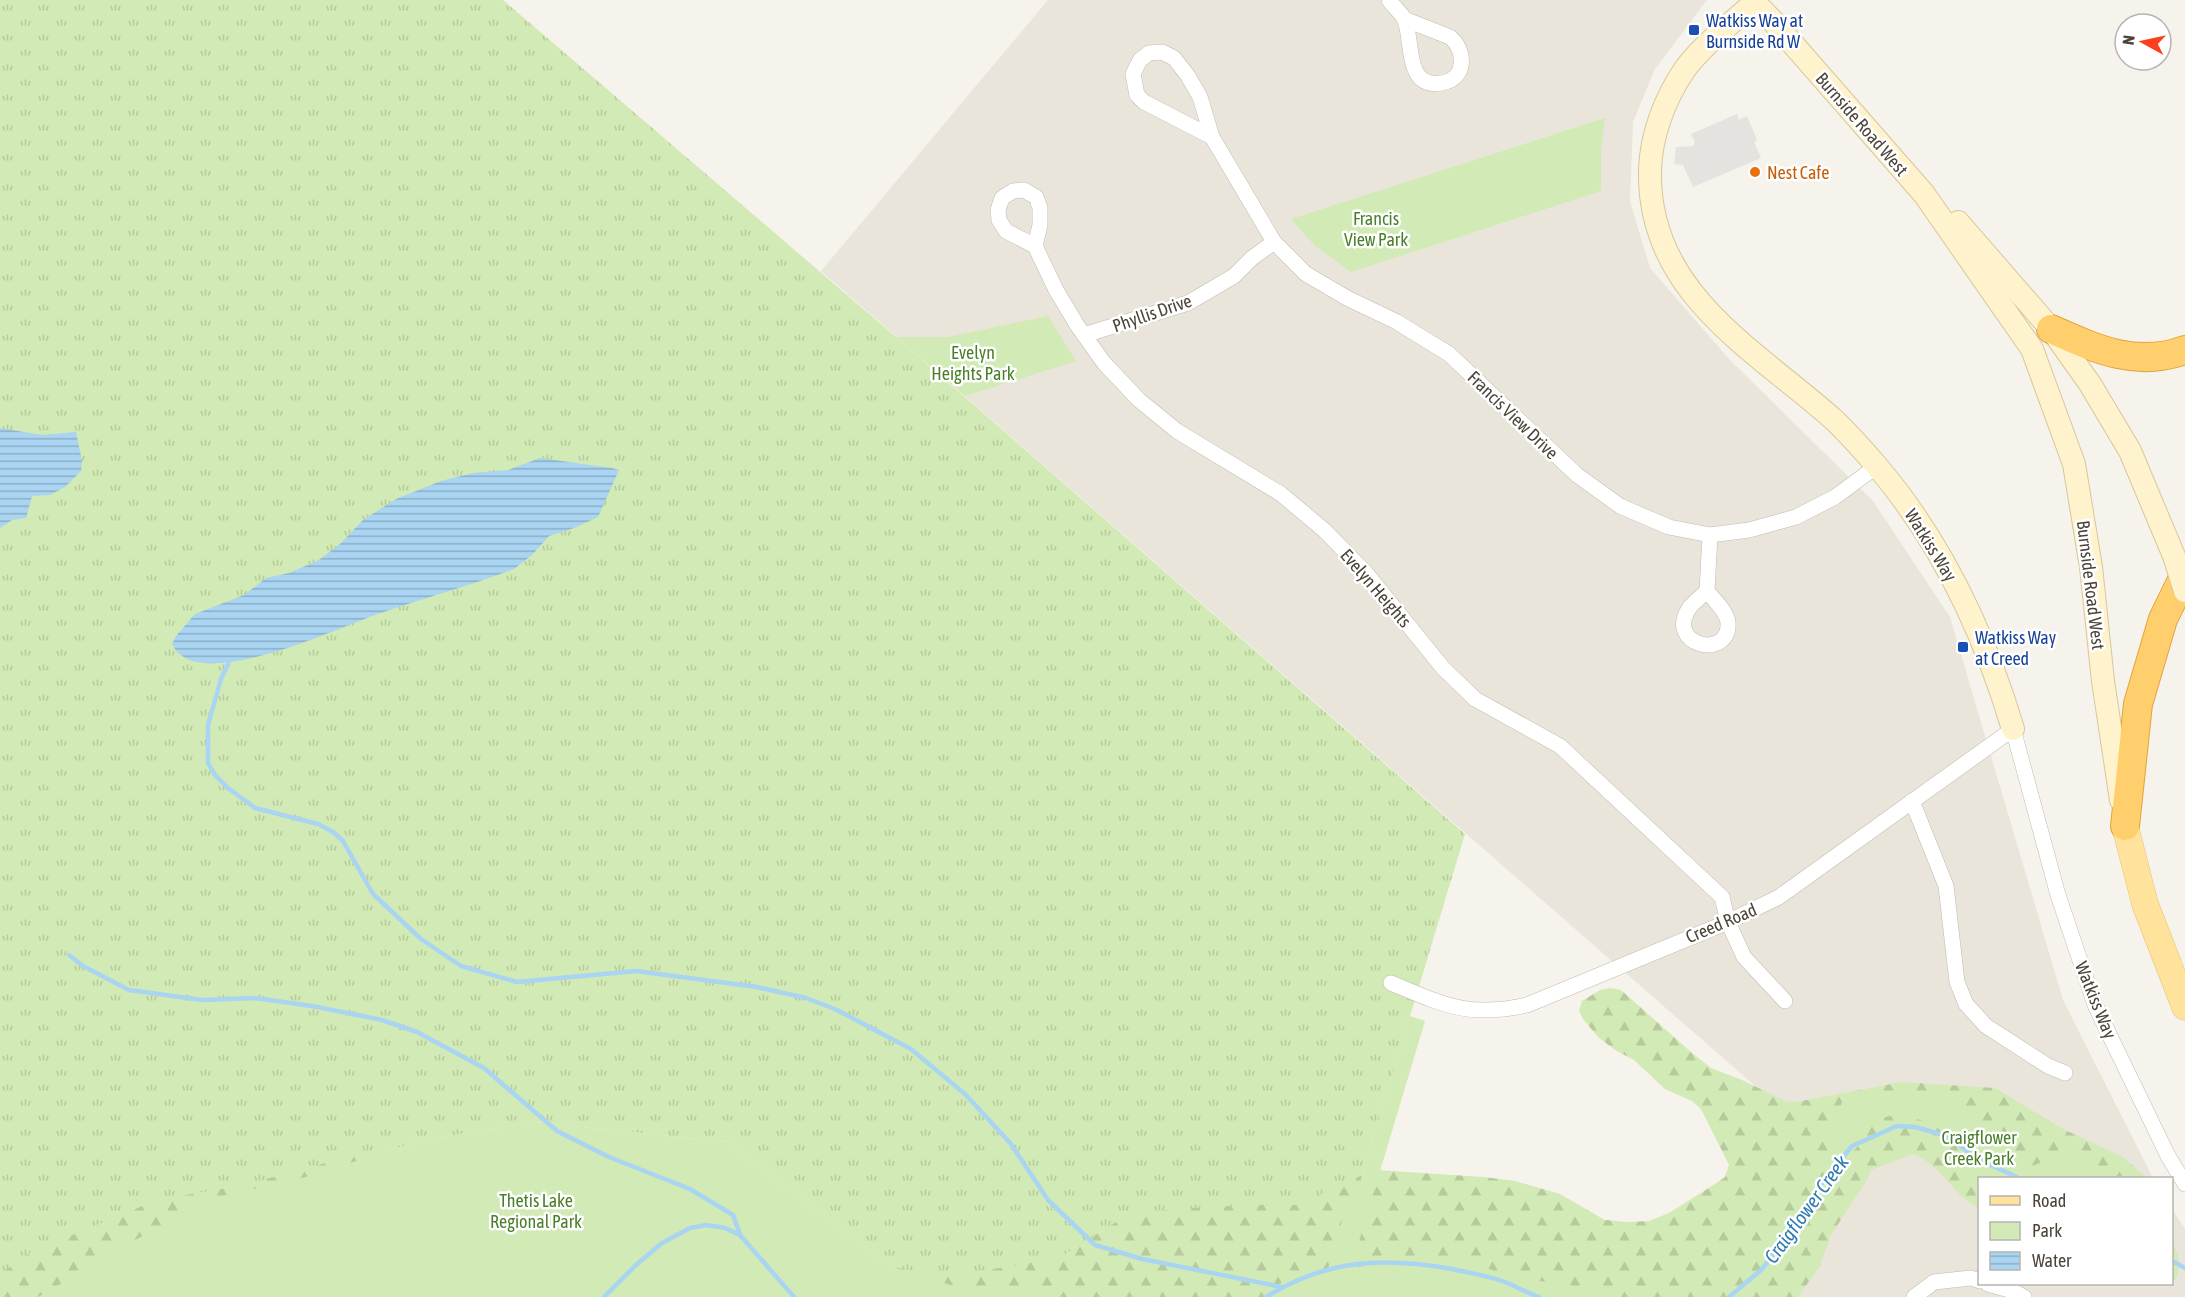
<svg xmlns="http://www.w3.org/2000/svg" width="2185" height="1297" font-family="'Asap Condensed',sans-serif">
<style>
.residential{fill:#eae5da}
.grass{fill:url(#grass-tufts)}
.forest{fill:url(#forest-firs)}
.park{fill:#d2eab5}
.parking{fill:#e5e3e0}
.water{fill:url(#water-rules)}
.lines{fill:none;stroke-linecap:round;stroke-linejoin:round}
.stream{stroke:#a9d4f2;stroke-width:4.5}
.street-casing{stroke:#c2bbae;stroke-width:16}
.secondary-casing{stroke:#d6c79b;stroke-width:24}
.primary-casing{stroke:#e6c16a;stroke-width:27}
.highway-casing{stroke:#e0a43c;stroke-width:30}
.street{stroke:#fff;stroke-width:15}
.secondary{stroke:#fff3cd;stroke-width:22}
.primary{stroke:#ffe39c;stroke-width:26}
.highway{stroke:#ffcf6e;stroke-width:28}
.secondary-bridge-casing{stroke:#d6c79b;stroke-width:24;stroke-linecap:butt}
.secondary-bridge{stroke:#fff3cd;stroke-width:22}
.transit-dot{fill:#1a4fb4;stroke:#fff;stroke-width:2}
.food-dot{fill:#e8710a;stroke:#fff;stroke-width:2}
.labels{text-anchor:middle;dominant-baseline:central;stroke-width:5;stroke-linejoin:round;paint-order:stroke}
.transit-label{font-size:18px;fill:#164399;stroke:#fff;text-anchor:start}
.street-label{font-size:18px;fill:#4b4439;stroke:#fff}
.food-label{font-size:18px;fill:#c56008;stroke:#fff;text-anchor:start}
.park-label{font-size:18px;fill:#4a7f2a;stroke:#fff}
.water-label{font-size:20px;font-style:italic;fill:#2e7ab2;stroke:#fff}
</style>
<defs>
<pattern id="grass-tufts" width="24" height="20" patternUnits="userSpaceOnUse" patternTransform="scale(1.5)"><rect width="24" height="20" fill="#d2eab5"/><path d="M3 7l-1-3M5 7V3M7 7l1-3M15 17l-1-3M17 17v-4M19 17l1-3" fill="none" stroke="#b6ca9c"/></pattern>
<pattern id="forest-firs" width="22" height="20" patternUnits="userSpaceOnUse" patternTransform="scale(1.5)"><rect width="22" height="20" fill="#d2eab5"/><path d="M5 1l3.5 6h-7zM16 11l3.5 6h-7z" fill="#b6ca9c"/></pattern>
<pattern id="water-rules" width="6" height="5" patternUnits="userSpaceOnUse" patternTransform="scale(1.5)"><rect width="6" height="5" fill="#a9d4f2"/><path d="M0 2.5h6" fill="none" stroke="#8caec5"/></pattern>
</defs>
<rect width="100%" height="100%" fill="#f6f3ec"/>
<path class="residential" d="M1048 0H1707L1655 69 1633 122 1630 201 1650 268 1730 360 1873 501 1950 617 2063 1000 2153 1178H1980V1284H2172V1209L2185 1229V1297H1729L1840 1160 821 271Z"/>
<path class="grass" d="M0 0H503L896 337 1465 834 1351 1212 969 1291 893 1267 727 1142 535 1122 423 1140 299 1179 0 1297Z"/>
<g class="forest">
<path d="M1610 988 1621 990 1691 1052 1711 1068 1742 1080 1785 1101 1796 1102 1902 1082 1995 1088 2063 1129 2123 1157 2147 1178H1980L1979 1208C1952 1195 1942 1165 1913 1154L1871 1170 1868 1178 1831 1235 1820 1266 1798 1297H0V1274L31 1252 157 1200 244 1185 348 1157 379 1151H391L824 1229 893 1267 937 1275 969 1273 1042 1261 1065 1254 1121 1219 1141 1214 1173 1209 1251 1205H1301L1311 1202 1329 1188 1377 1170 1484 1177 1515 1181 1560 1194 1605 1220 1628 1222 1649 1221 1669 1213 1715 1184 1725 1177 1729 1165 1701 1109 1692 1101 1665 1089 1634 1060 1615 1050 1598 1037 1583 1019 1579 1010 1582 1001 1600 990Z"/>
<path d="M2172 1240C2178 1254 2184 1271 2172 1283Z"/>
</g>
<g class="park">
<path d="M1605 118 1601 149V191L1351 272 1315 246 1291 219Z"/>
<path d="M1048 316 1076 361 965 396 896 337H947Z"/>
<path d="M1410 1016 1425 1021 1351 1268 1427 1257 1470 1260 1505 1276 1583 1287 1607 1297H1267C1285 1273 1298 1276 1326 1276L1345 1210 1351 1212Z"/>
<path d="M1869 1091 1957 1097 1998 1140 1997 1162 2009 1176 2068 1151 2120 1178H1980L1979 1193C1965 1182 1965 1159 1955 1144 1941 1123 1898 1107 1876 1121 1865 1128 1864 1138 1857 1147 1854 1151 1850 1153 1847 1157L1830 1143 1842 1102Z"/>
<path d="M535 1122 727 1142 893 1267 970 1291 1048 1287 1047 1297H38L204 1200 299 1179 423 1140Z"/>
</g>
<path class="parking" d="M1737 114 1739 120 1747 116 1757 140 1754 142 1761 158 1693 187 1683 165 1674 164 1676 147 1693 146 1695 142 1691 134Z"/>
<g class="water">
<path d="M0 428 42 435 76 432 82 461 81 471 65 487 50 495 32 496 26 518 12 520 0 528Z"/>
<path d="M540 458 612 468 619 470 598 517 574 528 549 536 532 555 514 569C468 586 421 599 375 615 337 628 196 696 172 644L176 636 195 614 244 595 266 578 289 573 319 560 340 544 363 520 396 499 441 481 473 473 508 470Z"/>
</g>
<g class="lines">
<g class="stream">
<path d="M229 662 221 679 208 725V763L215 775 228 788 255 808 318 824 333 832 343 841 373 894 421 939 461 966 517 982 636 971 757 987 806 998 835 1009 911 1049 965 1094 1011 1144 1048 1200 1095 1245 1142 1259 1282 1287"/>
<path d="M69 955 83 966 129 990 202 1000 255 998 312 1006 382 1020 417 1032 484 1068 557 1131 609 1157 690 1189 733 1215 741 1237"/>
<path d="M2172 1261 2185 1268"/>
<path d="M604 1297 636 1265 662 1243 690 1228 706 1225 725 1228 740 1235 794 1297"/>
<path d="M1266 1297C1327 1259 1382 1257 1452 1269 1469 1273 1489 1276 1505 1282 1517 1287 1527 1293 1539 1297"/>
<path d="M1729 1297 1761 1270 1797 1226 1822 1183 1852 1146 1897 1126 1915 1127 1944 1135 1982 1161 2019 1178"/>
</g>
<g class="street-casing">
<g id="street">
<path d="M1389 0C1393 6 1400 12 1404 18 1414 38 1403 90 1442 83 1467 79 1466 50 1450 37L1404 19"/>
<path d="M1212 137 1144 102 1137 95 1133 74 1140 60 1149 53 1162 52 1174 58 1188 76 1200 97 1212 137 1274 242 1306 274 1347 298 1397 322 1449 354 1577 475 1620 506 1669 527 1710 535 1749 530 1796 517 1835 497 1877 466"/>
<path d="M1035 246 1040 225V208L1036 197 1024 190 1013 191 1002 198 998 210 999 220 1006 231 1035 246 1056 290 1077 325 1104 363 1139 400 1177 431 1281 494 1324 530 1366 573 1443 668 1475 699 1560 746 1722 897 1728 922 1744 957 1785 1001"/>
<path d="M1084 335 1188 303 1234 276 1252 258 1274 242"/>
<path d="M1707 591C1714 600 1726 610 1728 622 1731 661 1663 646 1690 607 1695 601 1702 596 1707 591L1710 535"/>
<path d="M1912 801 1946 886 1957 982 1966 1004 1986 1026 2048 1066 2065 1073"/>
<path d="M1391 983C1444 1005 1468 1018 1527 1005L1728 922 1779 897 2013 729 2058 895 2095 1005 2168 1156 2185 1184"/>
<path d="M1988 1284 2013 1291 2024 1297"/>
<path d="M1914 1297 1934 1282 1971 1278 1980 1281"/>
</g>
</g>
<g class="secondary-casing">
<g id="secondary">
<path d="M1752 0 1771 19 1924 194 2032 349 2074 464 2091 567 2103 681 2121 800"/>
<path d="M1757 0C1734 22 1704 43 1685 69 1665 98 1651 135 1650 170 1647 292 1753 348 1833 419 1848 433 1863 450 1876 465 1941 541 1985 635 2013 729"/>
<path d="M1958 222 2051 329 2090 384 2130 451 2174 556"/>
</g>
</g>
<g class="primary-casing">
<path id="primary" d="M2125 826 2145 904 2185 1007"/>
</g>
<g class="highway-casing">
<g id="highway">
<path d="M2051 329C2096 349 2136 368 2185 350"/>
<path d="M2125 826 2138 704 2163 619 2185 574"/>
</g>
</g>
<use href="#street" class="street"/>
<use href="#secondary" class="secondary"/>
<use href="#primary" class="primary"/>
<use href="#highway" class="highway"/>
<g class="secondary-bridge-casing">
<path id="secondary-bridge" d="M2174 556 2185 591"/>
</g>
<use href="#secondary-bridge" class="secondary-bridge"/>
</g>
<g class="transit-dot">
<rect x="1688" y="24" width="12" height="12" rx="3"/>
<rect x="1957" y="641" width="12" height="12" rx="3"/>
</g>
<circle class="food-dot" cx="1755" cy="172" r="6"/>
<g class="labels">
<g class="transit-label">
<text x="1706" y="20">Watkiss Way at<tspan x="1706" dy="21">Burnside Rd W</tspan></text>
<text x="1975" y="637">Watkiss Way<tspan x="1975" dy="21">at Creed</tspan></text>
</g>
<g class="street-label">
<text transform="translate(1862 124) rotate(49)">Burnside Road West</text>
<text transform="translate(1152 313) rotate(-19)">Phyllis Drive</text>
<text transform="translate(1513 415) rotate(44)">Francis View Drive</text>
<text transform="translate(1931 545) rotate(58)">Watkiss Way</text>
<text transform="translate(2091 585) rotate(83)">Burnside Road West</text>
<text transform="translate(1376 588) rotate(49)">Evelyn Heights</text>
<text transform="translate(1721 923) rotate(-23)">Creed Road</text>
<text transform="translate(2096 1000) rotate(68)">Watkiss Way</text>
</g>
<g class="food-label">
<text x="1767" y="172">Nest Cafe</text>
</g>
<g class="park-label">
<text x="1376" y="218">Francis<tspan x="1376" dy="21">View Park</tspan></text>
<text x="973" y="352">Evelyn<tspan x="973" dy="21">Heights Park</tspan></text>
<text x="1979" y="1137">Craigflower<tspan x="1979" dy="21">Creek Park</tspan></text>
<text x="536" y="1200">Thetis Lake<tspan x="536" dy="21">Regional Park</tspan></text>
</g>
<g class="water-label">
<text transform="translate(1806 1209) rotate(-54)">Craigflower Creek</text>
</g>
</g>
<rect x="1978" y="1177" width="195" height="108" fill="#ffffff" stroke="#b7b4b0" stroke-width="1.5"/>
<rect x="1990" y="1196" width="30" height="9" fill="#ffe39c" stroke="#b7b4b0" stroke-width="1.5"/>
<text x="2032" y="1207" font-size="18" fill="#4b4439">Road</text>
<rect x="1990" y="1222" width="30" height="18" fill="#d2eab5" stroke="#b7b4b0" stroke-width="1.5"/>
<text x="2032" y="1237" font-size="18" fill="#4b4439">Park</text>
<rect x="1990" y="1252" width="30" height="18" fill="url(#water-rules)" stroke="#b7b4b0" stroke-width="1.5"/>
<text x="2032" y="1267" font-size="18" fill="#4b4439">Water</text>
<g transform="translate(2143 42) rotate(278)"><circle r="28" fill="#ffffff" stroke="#b7b4b0" stroke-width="1.5"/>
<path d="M0-4.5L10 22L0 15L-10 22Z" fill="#fc3f1d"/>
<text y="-9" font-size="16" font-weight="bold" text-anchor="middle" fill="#4b4439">N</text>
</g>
</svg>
